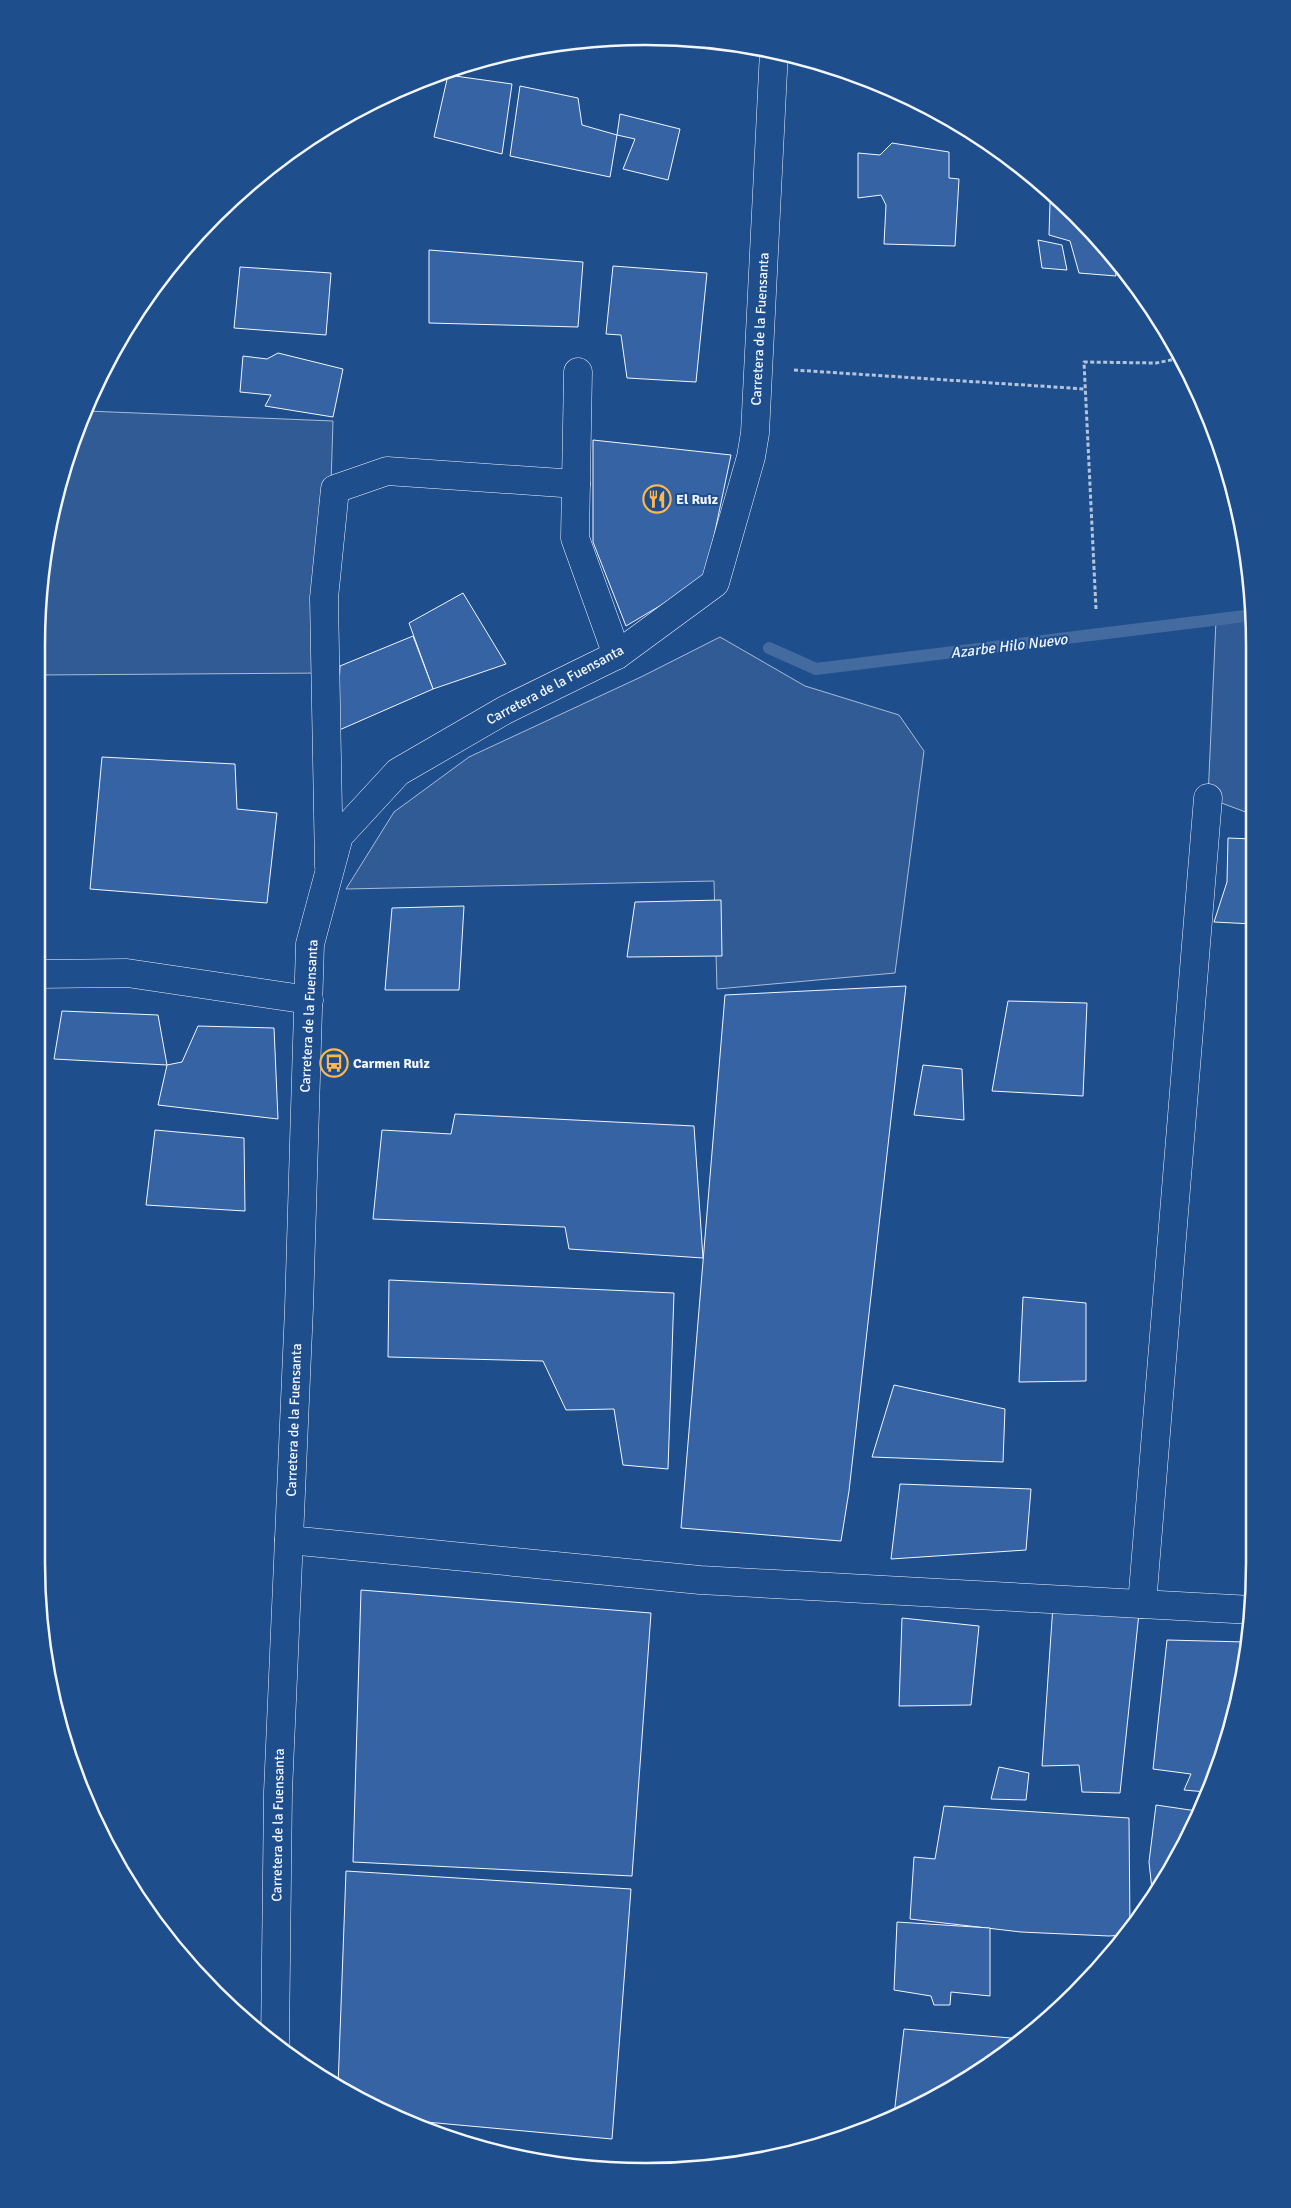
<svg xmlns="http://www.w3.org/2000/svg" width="1291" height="2208" font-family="Signika,sans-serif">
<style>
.built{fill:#305b95;stroke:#a8bbd7}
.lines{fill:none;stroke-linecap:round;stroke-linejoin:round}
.stream{stroke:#446ba0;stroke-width:12}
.building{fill:#3563a3;stroke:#f2f6ff}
.minor-casing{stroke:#f2f6ff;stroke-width:29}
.major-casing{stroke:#f2f6ff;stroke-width:29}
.path{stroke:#b3c4dc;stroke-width:3;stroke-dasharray:4 2.5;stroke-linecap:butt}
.minor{stroke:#1f4e8c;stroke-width:28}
.major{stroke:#1f4e8c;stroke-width:28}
.labels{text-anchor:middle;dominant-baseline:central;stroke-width:4;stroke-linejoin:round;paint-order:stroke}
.street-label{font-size:14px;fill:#f2f6ff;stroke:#1f4e8c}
.poi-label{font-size:14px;font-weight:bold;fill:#f2f6ff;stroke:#1f4e8c;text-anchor:start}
.water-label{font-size:15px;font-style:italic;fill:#f2f6ff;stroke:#1f4e8c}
.rim{fill:none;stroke:#f2f6ff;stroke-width:2.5}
</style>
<rect width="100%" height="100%" fill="#1f4e8c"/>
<g class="built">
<path d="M87 411 333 421 325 673 38 675V605L69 449Z"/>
<path d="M1253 617V814H1251L1208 798 1216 620Z"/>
<path d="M720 637 805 686 899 715 924 751 895 973 717 989 714 881 346 889 394 812 469 757 643 676Z"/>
</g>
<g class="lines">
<path class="stream" d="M769 648 816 669 1253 615"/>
</g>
<g class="building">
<path d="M448 75 512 84 502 154 434 137Z"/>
<path d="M520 86 578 98 582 125 617 135 610 177 510 156Z"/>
<path d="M620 114 680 129 668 180 623 169 635 139 617 135Z"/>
<path d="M892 143 949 152V178L959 179 955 246 884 244 886 205 881 195 858 198V153L880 155Z"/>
<path d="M1050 203 1065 206 1077 215 1115 265 1116 276 1079 273 1070 241 1049 235Z"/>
<path d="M1038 240 1062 245 1067 270 1042 268Z"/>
<path d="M429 250 583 262 578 327 429 323Z"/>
<path d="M613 266 707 273 696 382 627 378 621 335 606 334Z"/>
<path d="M240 267 331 273 326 335 234 328Z"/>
<path d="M1169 336 1173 341 1178 351 1170 352Z"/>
<path d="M278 353 343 369 333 417 265 406 271 395 240 392 243 356 267 359Z"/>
<path d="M593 440 731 455 705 579 626 626 593 542Z"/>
<path d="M463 593 506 664 433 689 409 623Z"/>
<path d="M413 636 433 689 337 731 340 666Z"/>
<path d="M102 757 235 764 237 809 277 813 267 903 90 889Z"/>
<path d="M1228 838 1253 839V924L1214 922 1227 882Z"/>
<path d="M721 900 722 956 627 957 635 902Z"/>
<path d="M464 906 459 990H385L392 908Z"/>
<path d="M906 986 849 1491 841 1541 681 1528 725 995Z"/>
<path d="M1008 1001 1087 1003 1083 1096 992 1091Z"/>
<path d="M62 1011 158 1015 167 1065 54 1059Z"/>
<path d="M198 1026 274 1028 278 1119 158 1105 167 1065 182 1062Z"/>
<path d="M923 1065 962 1069 964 1120 914 1115Z"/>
<path d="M455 1114 694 1126 703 1258 569 1249 565 1227 373 1219 382 1130 451 1134Z"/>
<path d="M155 1130 244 1138 245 1211 146 1205Z"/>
<path d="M389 1280 674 1293 668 1469 623 1465 614 1409 566 1410 543 1361 388 1357Z"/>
<path d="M1023 1297 1086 1303V1381L1019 1382Z"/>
<path d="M894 1385 1005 1409 1003 1462 872 1457Z"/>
<path d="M900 1484 1031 1489 1026 1550 891 1559Z"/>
<path d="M361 1590 651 1613 632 1876 353 1862Z"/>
<path d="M1053 1605 1139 1613 1120 1793 1082 1792 1079 1765 1042 1766Z"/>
<path d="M902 1618 979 1626 971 1705 899 1706Z"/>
<path d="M1167 1640 1246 1642 1222 1759 1206 1792 1184 1790 1191 1774 1153 1769Z"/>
<path d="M999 1767 1029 1773 1026 1800 991 1799Z"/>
<path d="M1156 1805 1197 1811 1153 1899 1149 1862Z"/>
<path d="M944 1806 1129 1818 1130 1930 1126 1935 1109 1936 1021 1932 910 1919 914 1857 935 1859Z"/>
<path d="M346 1871 631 1889 612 2139 404 2120 376 2109 338 2087Z"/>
<path d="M897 1922 990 1928V1996L951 1992 950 2005H934L931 1996 894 1990Z"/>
<path d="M904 2029 1011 2038 1010 2050 950 2090 894 2115Z"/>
</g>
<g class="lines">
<g class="minor-casing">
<g id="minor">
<path d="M578 372 575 538 617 655"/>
<path d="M329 866 324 598 335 489 387 471 576 484"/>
<path d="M39 974 127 973 309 1000"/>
<path d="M289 1540 700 1580 1252 1610"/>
<path d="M1142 1604 1208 798"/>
</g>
</g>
<g class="major-casing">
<path id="major" d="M275 2043 278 1792 299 1308 310 944 339 836 398 772 505 710 617 655 715 583 751 457 755 433 774 51"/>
</g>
<g class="path">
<path d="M794 370 1085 389"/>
<path d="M1096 609 1084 362 1156 363 1181 358"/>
</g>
<use href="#minor" class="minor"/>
<use href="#major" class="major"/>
</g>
<defs>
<g id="restaurant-ring" transform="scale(1.4375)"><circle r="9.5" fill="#1f4e8c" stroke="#ffb74d" stroke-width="1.5"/><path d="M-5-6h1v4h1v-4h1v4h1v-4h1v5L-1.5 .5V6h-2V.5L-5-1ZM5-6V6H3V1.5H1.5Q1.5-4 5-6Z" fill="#ffb74d"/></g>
<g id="bus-ring" transform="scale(1.4375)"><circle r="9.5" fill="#1f4e8c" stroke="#ffb74d" stroke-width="1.5"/><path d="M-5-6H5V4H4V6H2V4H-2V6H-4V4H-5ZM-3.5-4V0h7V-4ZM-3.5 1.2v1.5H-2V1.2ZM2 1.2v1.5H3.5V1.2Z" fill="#ffb74d"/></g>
</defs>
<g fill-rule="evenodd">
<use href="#restaurant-ring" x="657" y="499"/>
<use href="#bus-ring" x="334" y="1063"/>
</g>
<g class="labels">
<g class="street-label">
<text transform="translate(760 329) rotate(-87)">Carretera de la Fuensanta</text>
<text transform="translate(555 685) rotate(-28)">Carretera de la Fuensanta</text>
<text transform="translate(309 1016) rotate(-87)">Carretera de la Fuensanta</text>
<text transform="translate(294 1420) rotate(-88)">Carretera de la Fuensanta</text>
<text transform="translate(278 1825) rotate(-89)">Carretera de la Fuensanta</text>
</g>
<g class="poi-label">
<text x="676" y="499">El Ruiz</text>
<text x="353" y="1063">Carmen Ruiz</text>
</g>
<g class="water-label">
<text transform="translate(1009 646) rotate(-7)">Azarbe Hilo Nuevo</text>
</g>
</g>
<path d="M0 0H1291V2208H0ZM645 45H646A600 600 0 0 1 1246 645V1563A600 600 0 0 1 646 2163H645A600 600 0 0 1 45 1563V645A600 600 0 0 1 645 45Z" fill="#1f4e8c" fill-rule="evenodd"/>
<path class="rim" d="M645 45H646A600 600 0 0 1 1246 645V1563A600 600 0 0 1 646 2163H645A600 600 0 0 1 45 1563V645A600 600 0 0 1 645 45Z"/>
</svg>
